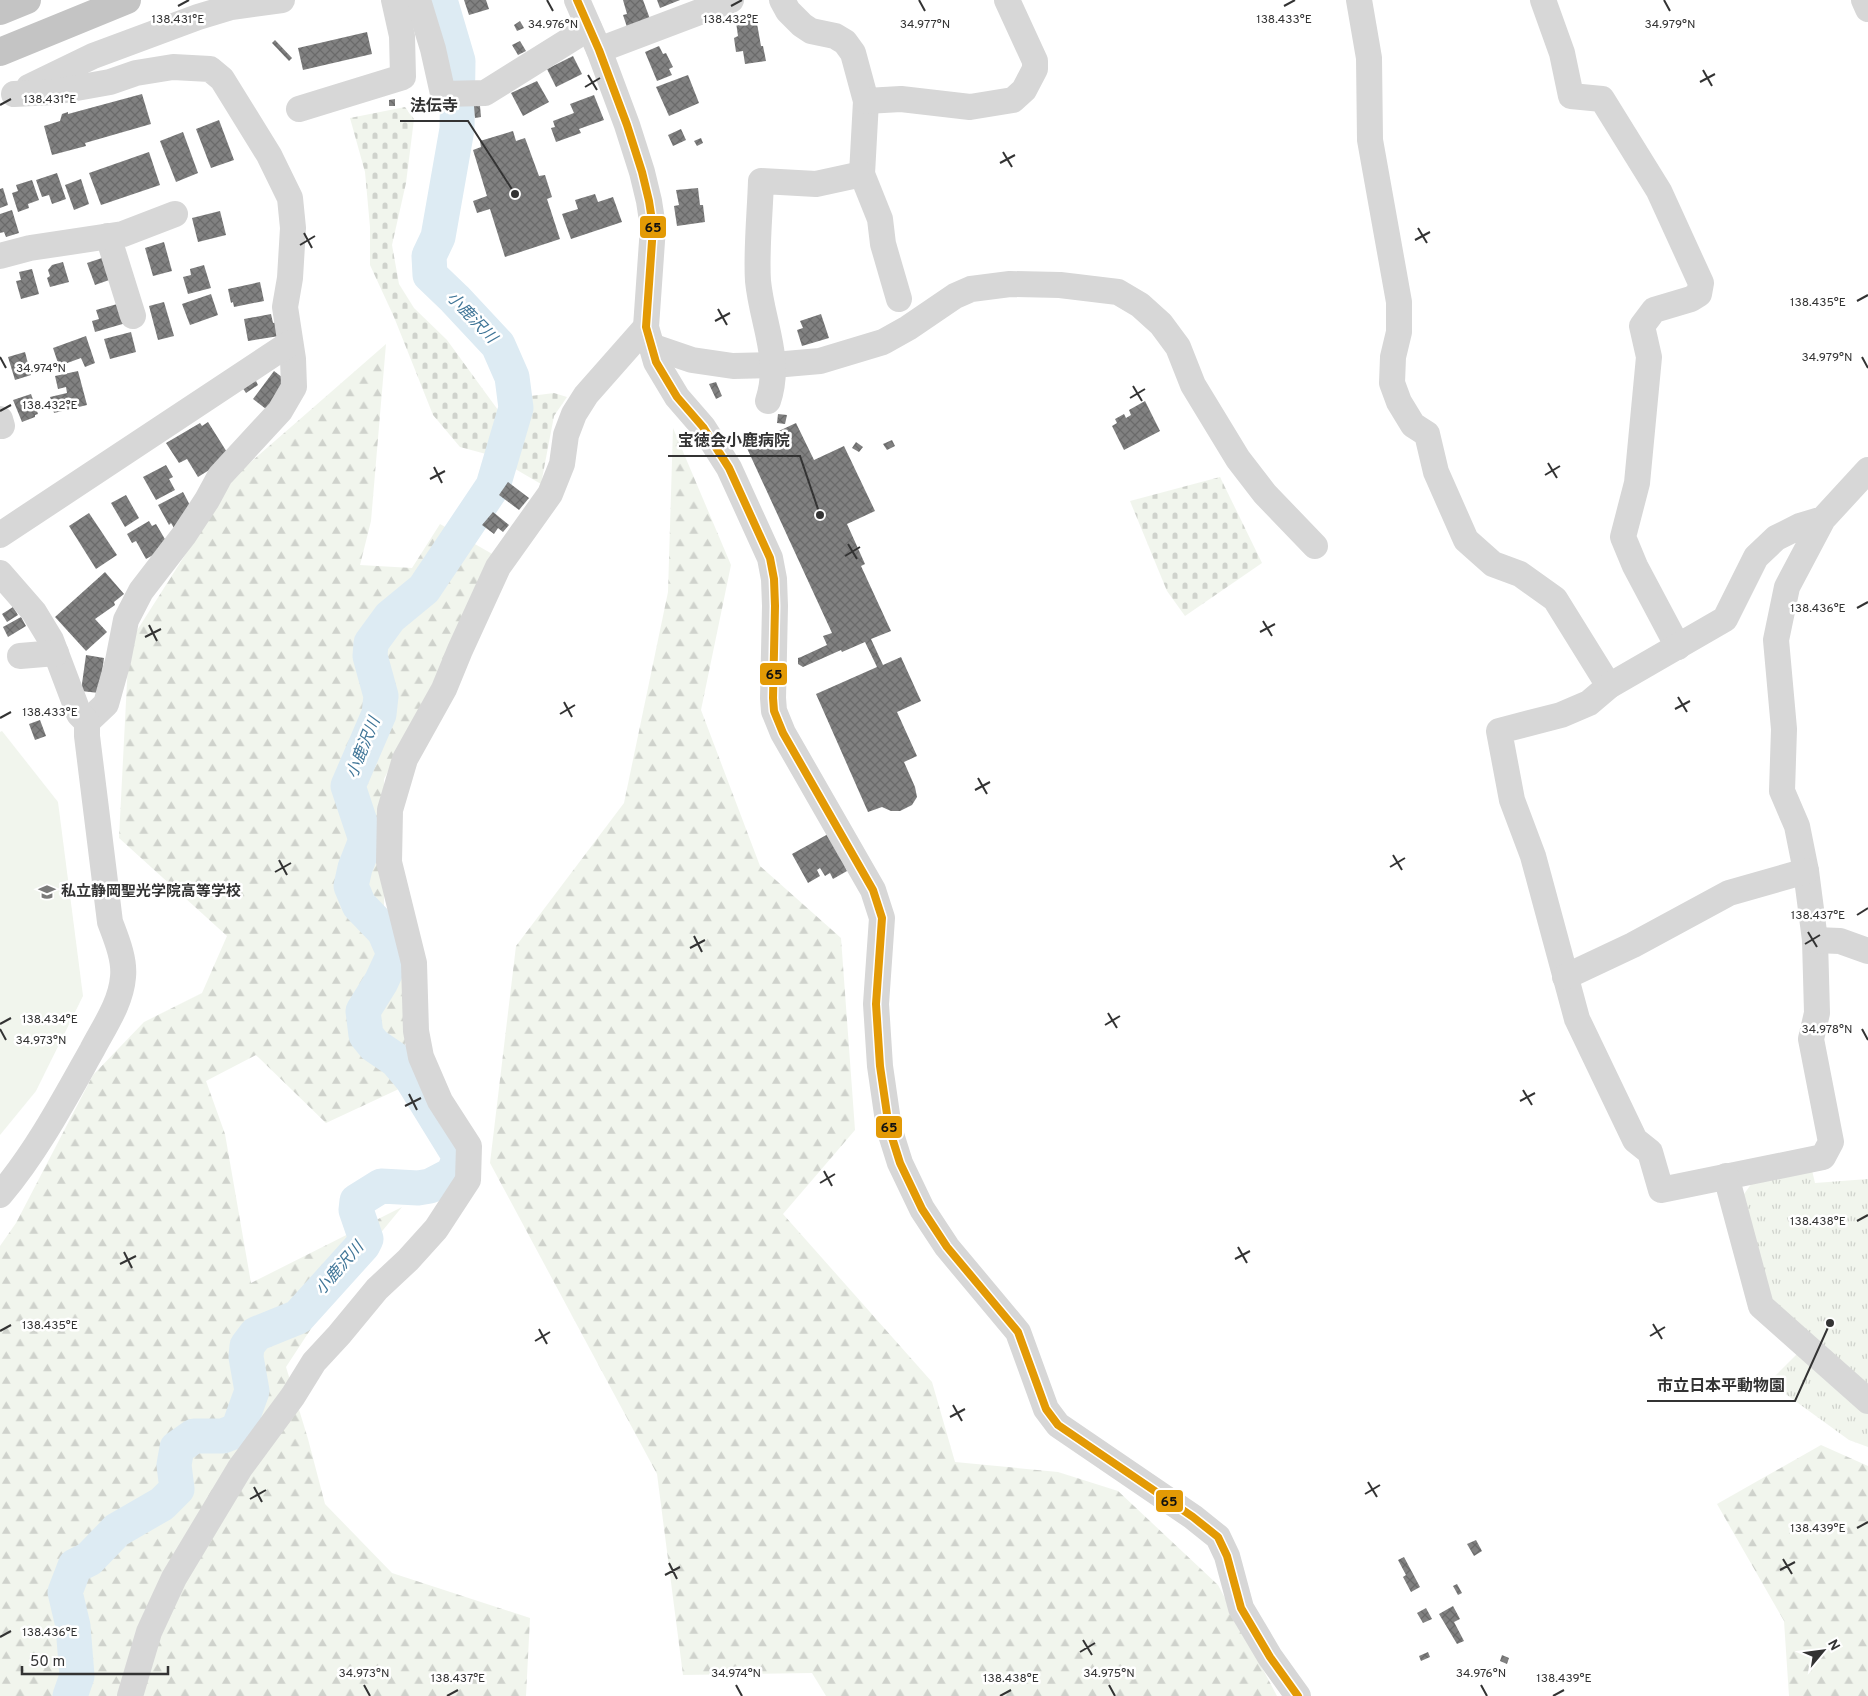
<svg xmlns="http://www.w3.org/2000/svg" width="1868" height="1696" font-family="Overpass,'Noto Sans JP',sans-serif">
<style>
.grass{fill:#f1f5ed}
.forest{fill:url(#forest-firs)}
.cemetery{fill:url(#cemetery-stones)}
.park{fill:url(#park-tufts)}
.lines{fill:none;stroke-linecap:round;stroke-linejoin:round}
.river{stroke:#ddebf3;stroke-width:35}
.building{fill:url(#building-cross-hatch)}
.minor{stroke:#d7d7d7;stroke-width:26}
.highway{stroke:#c4c4c4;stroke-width:28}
.bus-1-casing{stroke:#fff;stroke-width:11}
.bus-1{stroke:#e39a05;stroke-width:8}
.ticks{fill:none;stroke:#333;stroke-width:2}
.labels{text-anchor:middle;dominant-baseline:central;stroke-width:5;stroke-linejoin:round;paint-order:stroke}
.poi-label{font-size:15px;font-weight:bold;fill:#333;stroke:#fff;text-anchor:start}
.water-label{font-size:16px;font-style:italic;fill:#3f7597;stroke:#fff}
.ticks-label{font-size:12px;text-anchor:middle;fill:#333;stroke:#fff;stroke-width:5;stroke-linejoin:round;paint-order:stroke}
.leader{fill:none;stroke:#333;stroke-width:2}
.callout-dot{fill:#333;stroke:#fff;stroke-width:2}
.callout-label{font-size:16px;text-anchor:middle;font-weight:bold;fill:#333;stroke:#fff;stroke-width:5;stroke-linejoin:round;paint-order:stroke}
.line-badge{stroke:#fff;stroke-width:2}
.pale-badge-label{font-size:14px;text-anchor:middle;font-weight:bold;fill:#111}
</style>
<defs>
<pattern id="forest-firs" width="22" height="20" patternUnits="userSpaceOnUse" patternTransform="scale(1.25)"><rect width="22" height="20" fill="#f1f5ed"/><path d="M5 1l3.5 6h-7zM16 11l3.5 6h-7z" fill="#cfd2cc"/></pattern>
<pattern id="cemetery-stones" width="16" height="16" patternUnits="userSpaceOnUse" patternTransform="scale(1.25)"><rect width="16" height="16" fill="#f1f5ed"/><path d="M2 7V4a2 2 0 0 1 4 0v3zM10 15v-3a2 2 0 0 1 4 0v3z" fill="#cfd2cc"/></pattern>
<pattern id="park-tufts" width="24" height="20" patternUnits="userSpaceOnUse" patternTransform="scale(1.25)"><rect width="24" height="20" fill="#f1f5ed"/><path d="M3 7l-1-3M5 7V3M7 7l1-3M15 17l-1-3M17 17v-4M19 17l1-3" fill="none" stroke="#cfd2cc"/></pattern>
<pattern id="building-cross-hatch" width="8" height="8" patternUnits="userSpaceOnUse" patternTransform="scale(1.25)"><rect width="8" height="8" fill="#818181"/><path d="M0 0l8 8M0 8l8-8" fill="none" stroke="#6a6a6a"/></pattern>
</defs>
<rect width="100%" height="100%" fill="#fff"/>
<path class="grass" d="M2 731 58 802 83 996 36 1091 0 1135V732Z"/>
<g class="forest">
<path d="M386 344 371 521 360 565 412 568 440 524 494 555 438 675 384 779V911L405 972 407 1019 401 1088 326 1123 256 1055 206 1081 225 1134 251 1283 402 1207 346 1275 286 1367 308 1439 325 1504 392 1573 530 1618 526 1696H0V1246L16 1223 93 1075 144 1022 202 993 227 936 119 838 129 643 236 475Z"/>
<path d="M673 428 731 565 701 710 760 866 841 938 855 1130 783 1214 932 1382 955 1462 1058 1472 1118 1491 1218 1585 1277 1696H826L812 1673 683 1675 657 1474 490 1163 516 946 624 803 668 592Z"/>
<path d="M1821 1445 1868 1466V1696H1789L1784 1621 1717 1504Z"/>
</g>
<g class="cemetery">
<path d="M405 107 414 119 406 183 392 245 399 284 414 308 447 340 498 410 486 454 460 447 433 415 394 317 370 265V227L365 172 350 118Z"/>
<path d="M554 393 567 397 554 416 541 484 505 463 523 397Z"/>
<path d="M1220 477 1262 563 1185 616 1167 591 1130 501Z"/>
</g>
<path class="park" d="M1811 1166 1815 1183 1868 1179V1447L1849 1440 1769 1382 1811 1340 1774 1306 1742 1197 1754 1180Z"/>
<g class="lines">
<path class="river" d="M70 1696 77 1676 73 1626 65 1592 75 1566 89 1559 117 1530 162 1504 177 1489 174 1465 177 1448 194 1436H223L238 1430 252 1391 246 1357 247 1346 256 1334 298 1317 363 1245 366 1239 356 1210 357 1201 381 1186 418 1188 430 1186 453 1174 460 1157 412 1079 396 1060 374 1045 366 1035 363 1011 381 982 394 954 384 931 359 905 351 886 355 868 366 840 348 786 379 714 381 696 370 656 371 643 390 617 424 589 493 486 516 408 512 377 498 345 455 299 430 275 429 256 438 237 457 129 458 61 440 0"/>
</g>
<g class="building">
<path d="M464 0H486L489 9 469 15Z"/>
<path d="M623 0H643L650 19 627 27 623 15 627 14Z"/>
<path d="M657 0H680L660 8Z"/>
<path d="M756 18 761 46H763L766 61 745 64 743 51 736 52 734 38 738 36 736 22Z"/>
<path d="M520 21 524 28 517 31 514 25Z"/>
<path d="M367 32 372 54 303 70 298 48Z"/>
<path d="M275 40 292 58 289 61 272 43Z"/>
<path d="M520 41 526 51 518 55 512 45Z"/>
<path d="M659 46 663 54 666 53 673 67 669 69 672 75 657 81 645 52Z"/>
<path d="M573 56 582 74 556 87 547 69Z"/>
<path d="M688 75 699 103 669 116 656 87Z"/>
<path d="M537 81 549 102 523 116 511 93Z"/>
<path d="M142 94 151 124 85 143 86 146 52 155 44 126 60 121 62 114 68 112V114Z"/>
<path d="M594 95 604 120 579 129 581 133 556 142 551 128 555 127 553 121 574 113 570 104Z"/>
<path d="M395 99V106H389V100Z"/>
<path d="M474 106H480L481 117 475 118Z"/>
<path d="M219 120 234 160 211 168 196 129Z"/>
<path d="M681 129 686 140 673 146 668 135Z"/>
<path d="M513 131 516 141 525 138 539 176 545 175 552 197 547 199 560 239 505 257 490 209 477 213 473 201 487 196 473 150 481 147 480 141Z"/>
<path d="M183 132 198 173 176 182 160 141Z"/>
<path d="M701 138 703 143 697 146 694 141Z"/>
<path d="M149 152 160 185 101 205 89 173Z"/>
<path d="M57 173 66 199 52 204 49 195 42 197 36 180Z"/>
<path d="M81 179 89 204 74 210 65 185Z"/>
<path d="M32 180 39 200 28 204 29 208 18 212 12 193 18 191 16 185Z"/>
<path d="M3 188 8 205 0 208V189Z"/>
<path d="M698 188 700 205H703L705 222 677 226 674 206 679 205 676 190Z"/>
<path d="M595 194 598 202 613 197 622 222 571 239 562 214 578 209 575 200Z"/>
<path d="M12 210 19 233 6 237 4 232 0 233V214Z"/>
<path d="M220 211 226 235 198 242 192 218Z"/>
<path d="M164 242 172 271 153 276 145 248Z"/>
<path d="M105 257 112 279 95 285 87 263Z"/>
<path d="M63 262 69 282 50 287 47 278 50 276 48 270 52 265Z"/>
<path d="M204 265 211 288 188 294 183 277 191 275 190 269Z"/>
<path d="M32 269 39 294 21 299 16 281 21 280 19 272Z"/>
<path d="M260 282 264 301 234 307 233 302 231 303 228 289Z"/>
<path d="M211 294 218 315 190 325 182 304Z"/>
<path d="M164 302 174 336 158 340 149 306Z"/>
<path d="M121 303 126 323 95 332 92 321 99 319 96 310Z"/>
<path d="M271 314 273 323 277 322 279 336 248 341 244 319Z"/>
<path d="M821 314 829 338 802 346 797 330 803 328 800 321Z"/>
<path d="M131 332 136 352 110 359 104 339Z"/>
<path d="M86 336 95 363 85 367 81 358 59 366 53 348Z"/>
<path d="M25 352 31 375 15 380 8 357Z"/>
<path d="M78 371 87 405 54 413 50 397 67 393 66 387 58 389 55 376Z"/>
<path d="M274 371 287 381 266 409 253 399Z"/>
<path d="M255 379 258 385 246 393 242 387Z"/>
<path d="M716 382 722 396 716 399 709 384Z"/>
<path d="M31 394 38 414 35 415V417L22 422 13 400Z"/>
<path d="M1145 401 1160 431 1124 450 1112 426 1117 423 1115 419 1124 414 1126 418 1131 415 1129 410Z"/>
<path d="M778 414 787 415 785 424 777 423Z"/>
<path d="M208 422 230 457 198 477 187 459 179 463 166 443 200 423 202 426Z"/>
<path d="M796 423 814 460 844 446 875 511 847 524 865 564 861 566 891 631 871 639 883 665 901 657 921 701 897 712 917 756 904 762 915 787 917 797 912 805 900 811H891L882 807 868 812 816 694 877 667 865 642 842 652 841 650 803 667 798 664V658L801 657 827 645 823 636 832 633 746 446Z"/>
<path d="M892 440 895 446 887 450 883 444Z"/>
<path d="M856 442 863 447 859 452 852 448Z"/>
<path d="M166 465 173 477 169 479 175 490 156 500 143 477Z"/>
<path d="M508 482 529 498 519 510 499 495Z"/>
<path d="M183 492 193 511 177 533 171 523 169 525 158 505Z"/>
<path d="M126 495 139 518 125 527 111 503Z"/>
<path d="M493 512 509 525 503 532 498 528 494 534 482 525Z"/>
<path d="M89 513 117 555 96 569 69 526Z"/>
<path d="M149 521 152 526 156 524 169 546 146 559 136 541 132 543 127 534Z"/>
<path d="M105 572 124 594 114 602 115 605 95 619 107 632 86 651 55 617Z"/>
<path d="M13 607 18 615 7 622 2 614Z"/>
<path d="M21 617 26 626 8 637 3 627Z"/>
<path d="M86 655 104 658 99 693 81 691Z"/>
<path d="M40 720 46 736 35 740 29 724Z"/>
<path d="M830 833 847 871 833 879 830 873 825 876 820 868 817 870 820 876 808 883 792 854Z"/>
<path d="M1476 1540 1482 1551 1474 1556 1467 1544Z"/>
<path d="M1404 1557 1420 1587 1411 1592 1403 1577 1406 1575 1398 1560Z"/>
<path d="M1457 1584 1462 1593 1458 1595 1453 1586Z"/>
<path d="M1453 1606 1460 1619 1454 1622 1464 1641 1457 1644 1439 1614Z"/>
<path d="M1426 1608 1432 1619 1423 1623 1417 1613Z"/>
<path d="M1428 1652 1430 1657 1421 1661 1419 1656Z"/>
<path d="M1502 1655 1509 1658 1507 1664 1500 1661Z"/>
</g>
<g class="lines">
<g class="minor">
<path d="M418 0 433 49 443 94 485 93 589 28"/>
<path d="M577 0 599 50 627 125 642 172 649 201 653 227 646 327 656 362 677 397 703 427 729 468 770 558 774 579 775 606 773 698 774 711 783 733 873 890 882 918 876 1004 880 1066 889 1128 900 1163 922 1209 947 1247 1018 1332 1046 1409 1058 1425 1193 1517 1218 1537 1227 1556 1241 1608 1270 1657 1298 1696"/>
<path d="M782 0 788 11 802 25 811 31 835 36 845 42 853 53 866 101 862 174 880 219 883 244 899 299"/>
<path d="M1359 0 1369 58 1370 140 1399 302V332L1393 357 1392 383 1399 402 1413 425 1427 434 1436 472 1466 540 1493 564 1520 574 1555 599 1609 686"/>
<path d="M1543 0 1562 53 1571 96 1602 99 1659 191 1701 283 1699 294 1691 299 1654 310 1642 326 1649 357 1637 483 1623 537 1635 566 1678 647"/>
<path d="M1864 0 1868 9"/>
<path d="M599 50 731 0"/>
<path d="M29 87 93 56 198 17 231 7 282 0"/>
<path d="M14 94 54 92 110 82 136 73 173 67 210 69 222 79 235 100 269 155 290 198 293 228 290 278 285 307 293 359 294 387 280 411 220 476 207 500 184 535 141 591 126 620 118 661 106 704 87 722"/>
<path d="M866 101 901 99 970 107 1013 100 1024 90 1035 69V61L1007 0"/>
<path d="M299 109 403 77 402 36 394 0"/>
<path d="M108 236 133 316"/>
<path d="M0 256 30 248 123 234 175 214"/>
<path d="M651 346 692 360 733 366 774 365 820 361 883 342 908 328 955 296 971 289 1010 284 1060 285 1118 292 1140 305 1161 324 1178 347 1193 385 1238 459 1265 494 1315 546"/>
<path d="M768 401C782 359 762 323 758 281 756 251 760 213 761 181L816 184 862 174"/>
<path d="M0 419 2 426"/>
<path d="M1823 519 1800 526 1776 538 1756 557 1725 619 1609 686 1589 703 1561 715 1499 731 1512 800 1533 856 1577 1019 1635 1140 1650 1152 1661 1190 1823 1157 1831 1142 1811 1039 1817 1013 1815 940 1806 871 1797 826 1782 791 1784 729 1776 640 1787 587 1823 519 1868 470"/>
<path d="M0 535 290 343"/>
<path d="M0 573 34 612 51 640 79 714 87 722V736L110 922C116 938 125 959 123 977 121 1003 104 1027 92 1050 64 1100 37 1151 0 1195"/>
<path d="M20 656 56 653"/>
<path d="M1815 940 1840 941 1868 951"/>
<path d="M1565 977 1633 945 1729 893 1806 871"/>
<path d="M1726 1176 1761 1306 1868 1401"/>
<path d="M130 1696 149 1632 174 1578 240 1468 293 1396 314 1362 339 1335 377 1289 408 1260 436 1229 468 1180 469 1146 440 1101 421 1057 416 1031 414 963 389 862 390 810 405 759 444 689 460 650 498 567 550 494 562 464 566 435 574 414 586 395 646 327"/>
</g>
<g class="highway">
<path d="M0 11 27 0"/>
<path d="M0 52 127 0"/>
</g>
<g class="bus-1-casing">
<path id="bus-1" d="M577 0 599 50 627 125 642 172 649 201 653 227 646 327 656 362 677 397 703 427 729 468 770 558 774 579 775 606 773 698 774 711 783 733 873 890 882 918 876 1004 880 1066 889 1128 900 1163 922 1209 947 1247 1018 1332 1046 1409 1058 1425 1193 1517 1218 1537 1227 1556 1241 1608 1270 1657 1298 1696"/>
</g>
<use href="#bus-1" class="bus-1"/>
</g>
<path class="ticks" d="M547 0 553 11M919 0 925 11M1664 0 1670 11M178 6 189 0M731 6 742 0M1284 6 1295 0M1703 70 1712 86M588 75 597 90M1700 82 1715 74M585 87 600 78M0 105 11 99M1003 152 1012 167M1000 163 1015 155M1418 228 1427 243M304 233 312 248M1415 240 1430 232M300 245 315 236M1857 301 1868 295M718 309 727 325M715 321 730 313M0 357 6 368M1862 357 1868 368M1133 386 1142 401M1130 398 1145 389M0 411 11 405M1548 463 1557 478M434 467 442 483M1545 475 1560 466M430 479 445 471M848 544 857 559M845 556 860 547M1857 608 1868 602M1263 621 1272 636M149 625 157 641M1260 632 1275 624M145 637 161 629M1678 697 1687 712M564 702 572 717M1675 709 1690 701M560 714 575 705M0 718 11 712M978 778 987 794M975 790 990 782M1393 855 1402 870M279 860 287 875M1390 867 1405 858M275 872 291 863M1857 915 1868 908M1808 932 1817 947M694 936 702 952M1805 944 1820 935M690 948 705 940M1108 1013 1117 1028M0 1024 11 1018M1105 1025 1120 1016M0 1029 6 1040M1862 1029 1868 1040M1523 1090 1532 1105M409 1094 417 1110M1520 1101 1535 1093M405 1106 421 1098M824 1171 832 1186M820 1183 835 1174M1857 1221 1868 1215M1238 1247 1247 1263M124 1252 132 1268M1235 1259 1250 1251M120 1264 136 1256M1653 1324 1662 1339M539 1329 547 1344M0 1331 11 1325M1650 1336 1665 1327M535 1341 550 1332M953 1405 962 1421M950 1417 965 1409M1368 1482 1377 1497M254 1487 262 1502M1365 1494 1380 1485M250 1499 266 1490M1857 1528 1868 1522M1783 1559 1792 1574M669 1563 677 1579M1780 1570 1795 1562M665 1575 680 1567M0 1637 11 1631M1083 1640 1092 1655M1080 1652 1095 1643M364 1685 370 1696M736 1685 742 1696M1109 1685 1115 1696M1481 1685 1487 1696M447 1696 458 1690M1000 1696 1011 1690M1553 1696 1564 1690"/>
<defs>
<g id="school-bare" transform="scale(1.35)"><path d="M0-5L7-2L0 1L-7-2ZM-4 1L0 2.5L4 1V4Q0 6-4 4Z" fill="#7a7a7a" stroke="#fff" stroke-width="2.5" paint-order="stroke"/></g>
</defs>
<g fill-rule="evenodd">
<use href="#school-bare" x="47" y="892"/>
</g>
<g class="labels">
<g class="poi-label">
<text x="61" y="892">私立静岡聖光学院高等学校</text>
</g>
<g class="water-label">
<text transform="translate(471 318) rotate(46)">小鹿沢川</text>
<text transform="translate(364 748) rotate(-68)">小鹿沢川</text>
<text transform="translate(340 1269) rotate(-49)">小鹿沢川</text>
</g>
</g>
<g class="ticks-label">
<text x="178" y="23">138.431°E</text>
<text x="731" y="23">138.432°E</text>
<text x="1284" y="23">138.433°E</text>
<text x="553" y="28">34.976°N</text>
<text x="925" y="28">34.977°N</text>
<text x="1670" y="28">34.979°N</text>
<text x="50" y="103">138.431°E</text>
<text x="1818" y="306">138.435°E</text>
<text x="1827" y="361">34.979°N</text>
<text x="41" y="372">34.974°N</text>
<text x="50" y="409">138.432°E</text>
<text x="1818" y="612">138.436°E</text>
<text x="50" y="716">138.433°E</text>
<text x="1818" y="919">138.437°E</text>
<text x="50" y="1023">138.434°E</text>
<text x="1827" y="1033">34.978°N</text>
<text x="41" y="1044">34.973°N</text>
<text x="1818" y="1225">138.438°E</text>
<text x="50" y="1329">138.435°E</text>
<text x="1818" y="1532">138.439°E</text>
<text x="50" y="1636">138.436°E</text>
<text x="364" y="1677">34.973°N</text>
<text x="736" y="1677">34.974°N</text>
<text x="1109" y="1677">34.975°N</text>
<text x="1481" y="1677">34.976°N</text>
<text x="458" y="1682">138.437°E</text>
<text x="1011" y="1682">138.438°E</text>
<text x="1564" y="1682">138.439°E</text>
</g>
<path class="leader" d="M515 194L468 121H400M820 515L800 456H668M1830 1323L1795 1401H1647"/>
<g class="callout-dot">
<circle cx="515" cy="194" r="5"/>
<circle cx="820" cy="515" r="5"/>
<circle cx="1830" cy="1323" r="5"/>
</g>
<g class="callout-label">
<text x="434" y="111">法伝寺</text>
<text x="734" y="446">宝徳会小鹿病院</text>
<text x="1721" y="1391">市立日本平動物園</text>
</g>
<g class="line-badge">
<rect x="639" y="215" width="28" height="24" rx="5" fill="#e39a05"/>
<rect x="759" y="662" width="29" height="24" rx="5" fill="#e39a05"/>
<rect x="875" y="1115" width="28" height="24" rx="5" fill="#e39a05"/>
<rect x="1155" y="1489" width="29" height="24" rx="5" fill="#e39a05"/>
</g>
<g class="pale-badge-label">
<text x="653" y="232">65</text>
<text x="774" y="679">65</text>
<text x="889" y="1132">65</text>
<text x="1169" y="1506">65</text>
</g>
<g transform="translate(1823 1651) rotate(61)" stroke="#ffffff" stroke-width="4" paint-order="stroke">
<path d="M0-4L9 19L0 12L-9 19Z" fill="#333333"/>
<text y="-8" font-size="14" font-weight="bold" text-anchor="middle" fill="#333333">N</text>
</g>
<path d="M22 1666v8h146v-8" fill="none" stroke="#333333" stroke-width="2.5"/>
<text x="30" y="1666" font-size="15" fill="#333333" stroke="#ffffff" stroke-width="4" paint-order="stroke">50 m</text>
</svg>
